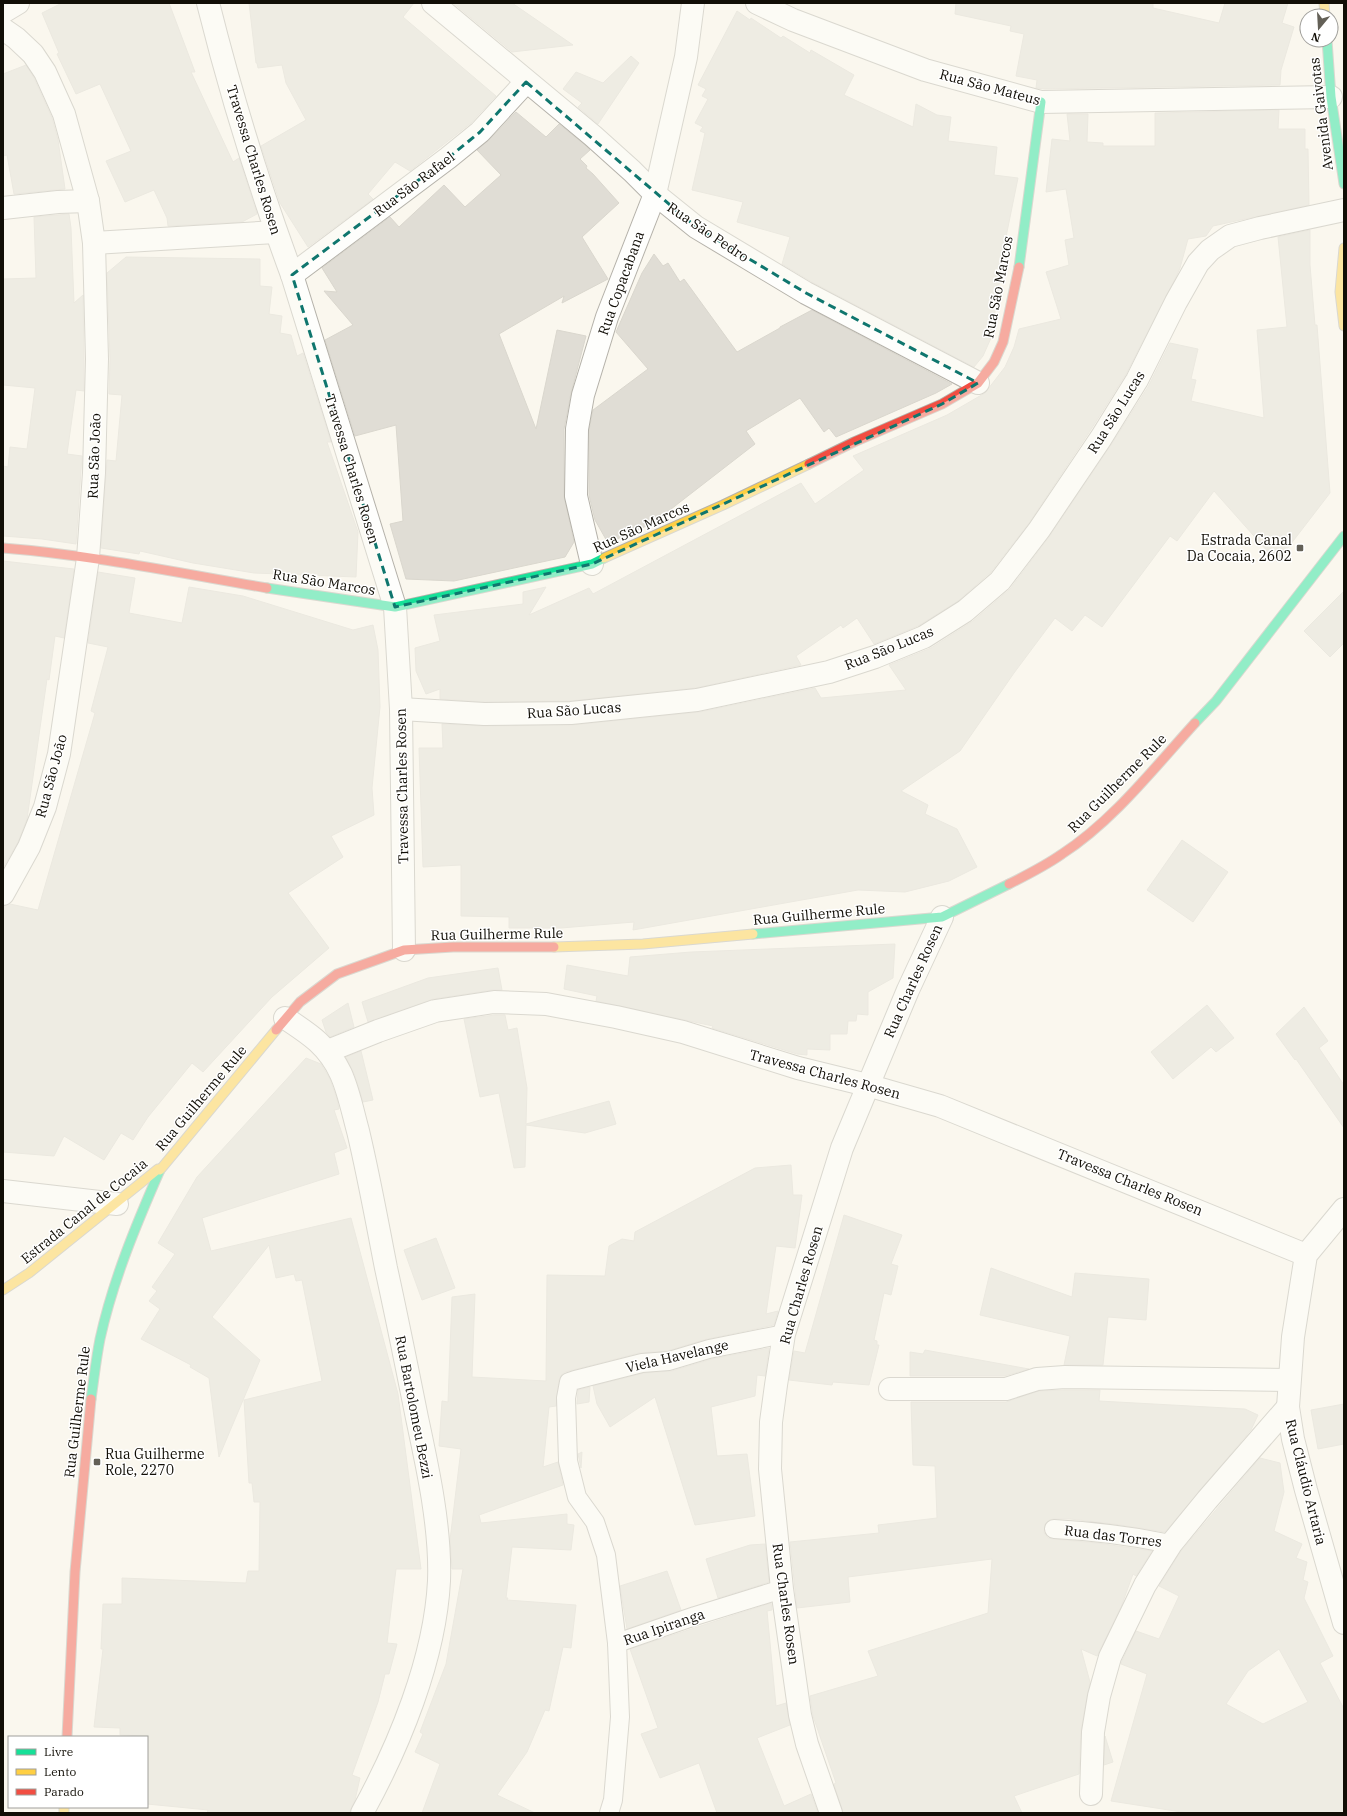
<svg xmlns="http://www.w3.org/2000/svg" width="1347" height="1816" font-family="'IBM Plex Serif',serif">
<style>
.building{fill:#e0ddd5;stroke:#dad7ce;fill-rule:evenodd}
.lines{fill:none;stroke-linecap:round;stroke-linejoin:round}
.lane-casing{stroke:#b5b2aa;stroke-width:20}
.street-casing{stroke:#b5b2aa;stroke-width:24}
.fast-casing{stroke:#b5b2aa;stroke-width:11}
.slow-casing{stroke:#b5b2aa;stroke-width:11}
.jam-casing{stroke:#b5b2aa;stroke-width:11}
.lane{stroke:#fefefc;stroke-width:18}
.street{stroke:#fefefc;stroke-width:22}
.fast{stroke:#16e098;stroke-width:9}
.slow{stroke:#ffcf43;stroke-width:9}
.jam{stroke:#f24e42;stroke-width:9}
.marked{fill:none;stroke:#0f766e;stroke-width:3;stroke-dasharray:8 5;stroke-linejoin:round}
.poi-dot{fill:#636057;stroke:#fff;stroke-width:1.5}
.labels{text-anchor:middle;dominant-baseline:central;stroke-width:3;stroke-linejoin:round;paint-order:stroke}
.street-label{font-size:14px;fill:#110e06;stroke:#fff}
.poi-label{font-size:14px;fill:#110e06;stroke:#fff;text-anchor:end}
</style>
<rect width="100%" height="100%" fill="#faf7ee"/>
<g class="building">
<path d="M62 3H169L195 72H191L233 162 239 158 257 214 242 222 168 226 167 218 154 190 125 202 106 161 131 151 100 84 76 94 57 54 59 53 42 13Z"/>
<path d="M249 3H414L403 17 496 96 471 123 410 171 395 162 368 194 373 199 308 247 280 203 261 146 306 120 286 83 282 65 258 68 257 63H256Z"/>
<path d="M453 3H512L573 45 512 52Z"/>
<path d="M956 3H1153V8L1219 23 1225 3H1288L1282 23 1294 27 1281 70 1280 85 1045 89 1036 88 1037 80 1016 76 1024 34 1010 31 1011 26 955 14Z"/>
<path d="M737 11 750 20 751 18 781 38 783 36 810 53 811 50 854 75 844 95 913 127 916 104 937 115 951 117 948 141 997 147 994 175 1018 178 1007 232 991 338 983 356 974 367 812 282 782 264 790 237 737 222 743 202 692 190 705 133 700 131 703 127 695 123 708 99 702 96 706 89 698 85Z"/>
<path d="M631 56 639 63 598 124 578 107 582 103 563 89 576 72 603 83Z"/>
<path d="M26 65 34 78 52 118 58 140 65 189 14 194 7 155 3 156V74Z"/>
<path d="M1279 110 1278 129H1305V149H1308L1309 205 1213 226 1206 236 1188 239 1180 268 1176 277 1126 374 1090 431 1029 523 991 572 958 601 918 626 874 644 857 618 843 628 841 625 796 656 801 665 695 688 570 701 484 702 440 699V689L426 694 416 671 415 648 440 641 434 615 523 604V592L546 587 529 615 589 588 593 594 801 483 815 504 864 470 853 456 947 415 985 393 1005 367 1014 347 1019 329 1061 319 1046 272 1069 265 1065 240 1074 238 1066 189 1046 192 1052 139 1070 141 1067 114H1088L1087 142 1103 143V146H1155V113Z"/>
<path d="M516 112 546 137 559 124 585 145 590 150 580 159 587 166 586 168 593 174 619 203 582 237 608 279 562 303 564 296 499 334 536 429 557 330 586 336 571 393 564 429V496L574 542 565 557 454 581 406 579 390 524 403 521 396 425 355 436 325 340 353 325 324 291 337 292 322 268 390 217 399 227 444 185 465 207 501 175 477 150 489 140Z"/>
<path d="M69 214 71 228 74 303 83 295 84 359V391L76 390 67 454 82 456 76 544 42 539 3 536V466L8 467 10 447 27 449 35 388 3 385V279L36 278 34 217Z"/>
<path d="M1310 230V265L1315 325H1317L1330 493 1277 562 1214 491 1177 541 1170 536 1102 627 1085 615 1072 631 1055 618 1014 673 960 751 901 791 928 805 925 814 957 829 977 867 949 881 905 892 858 890 633 930 634 922 561 928H509V917L461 916V865L423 867 419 748H443L442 724 484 726 572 725 700 712 815 688 821 698 906 690 889 665 931 648 973 621 1010 589 1049 537 1111 445 1148 387 1170 343 1198 349 1191 379 1196 380 1191 401 1264 418 1257 330 1287 327 1278 237Z"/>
<path d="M654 254 663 266 668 263 680 282 684 279 737 352 780 328V327L812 310 952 384 936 393 836 437 829 428 824 432 800 398 746 431 755 444 653 523 608 543 595 520 589 495V430L593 410 648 369 616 332 642 273Z"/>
<path d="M126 257 260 259V286L272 287 269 314 282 316 280 333 291 335 297 356 303 353 331 442H327L358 532 356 577 254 573 193 563 140 551 139 554 101 548 107 460 116 461 122 395 109 394 110 359 107 273Z"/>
<path d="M3 561 74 569 64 638 55 636 49 680 47 679 27 819 18 842 3 868Z"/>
<path d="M98 572 135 578 129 613 182 623 189 587 243 596 353 630 373 625 378 650 380 707 372 788 374 815 331 836 343 857 288 893 329 948 272 997 203 1072 192 1063 148 1117 133 1140 121 1133 104 1160 64 1136 54 1156 3 1152V906L10 904 38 910 95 713 91 711 108 647 88 643Z"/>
<path d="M1344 591V643L1330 657 1304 631Z"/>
<path d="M1182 840 1228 872 1193 922 1147 890Z"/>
<path d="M895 944 893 978 868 992V1015L857 1014 856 1021H848L847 1034H830V1050L807 1049V1055L797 1054 712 1028 713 1026 596 1001 597 996 564 989 567 965 628 976 630 957 691 952Z"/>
<path d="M498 968 502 990H492L433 999 368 1022 362 1002 428 978Z"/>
<path d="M348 1003 354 1027 330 1037 326 1032 322 1020Z"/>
<path d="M1207 1005 1234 1038 1216 1052 1211 1047 1173 1079 1151 1052Z"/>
<path d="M1304 1007 1328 1041 1319 1048 1344 1085V1128L1296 1059 1295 1060 1276 1034Z"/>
<path d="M495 1015H505L508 1030 517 1028 527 1088 526 1124 609 1101 616 1124 585 1133 526 1125 525 1167 514 1168 499 1093 480 1097 464 1019Z"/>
<path d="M361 1051 373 1100 363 1102 355 1076 346 1057Z"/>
<path d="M306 1058 321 1064 330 1079 337 1099 339 1109 334 1110 347 1148 334 1153 339 1174 202 1218 211 1251 351 1218 398 1394 421 1569H396L387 1643 397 1644 389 1674H385L378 1702 352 1775 360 1778 355 1800 349 1813H207L208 1810 147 1804V1736L120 1735V1728L94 1727 103 1649H101L103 1604H122V1578L246 1583 248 1571H259L260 1502H254L252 1483H249L244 1400 322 1381 302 1280 296 1281 294 1274 276 1278 269 1245 212 1317 260 1360 219 1457 209 1378 190 1367 191 1365 141 1339 160 1309 149 1301 157 1291 152 1287 175 1254 158 1243 197 1177Z"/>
<path d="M791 1165 793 1195H802L795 1248 776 1246 766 1314 778 1311 774 1325 707 1339 667 1351 639 1353 565 1372 561 1375 559 1380 556 1406 549 1407 543 1467 558 1462 563 1485 479 1515 481 1523 567 1514V1524L574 1525 571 1550 512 1547 506 1598H508L507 1600 576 1605 571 1648 563 1647 549 1711 545 1710 527 1752 497 1795 535 1813H422L440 1764 415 1752 423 1734 420 1732 446 1664 463 1569H452L450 1540 461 1449 439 1446 442 1401 448 1402 452 1297 475 1294 472 1377 546 1381 547 1275 605 1276 609 1246 622 1239 634 1241 635 1232 755 1168Z"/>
<path d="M844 1215 902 1235 891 1264 898 1266 891 1295 884 1293 874 1340 877 1341V1345H879L869 1385 833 1382 832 1385 789 1380 794 1351 805 1353Z"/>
<path d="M436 1238 455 1288 422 1300 404 1250Z"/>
<path d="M991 1268 1072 1297 1075 1273 1149 1279 1146 1320 1108 1317 1103 1365H1064L1070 1336 980 1315Z"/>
<path d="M769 1348 765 1376 757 1375 755 1396 711 1407 717 1456 747 1454 755 1516 695 1525 655 1397 610 1427 597 1404 593 1386 644 1373 672 1371 712 1359Z"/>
<path d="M925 1350 1029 1369 1004 1376H910V1352L923 1354Z"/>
<path d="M590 1387 589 1402 577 1404 578 1390Z"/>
<path d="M1065 1390H1100L1099 1401 1245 1409 1258 1415 1251 1430 1165 1532 1114 1524 1070 1519H1054L1049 1520 1045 1524 1044 1533 1048 1538 1053 1539 1097 1543 1152 1551 1136 1576 1133 1574 1121 1607 1097 1656 1081 1649 1090 1682 1081 1730 1079 1774 1014 1796 1022 1813H843L834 1784 836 1783 813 1716 810 1696 878 1676 868 1651 988 1613 992 1559 848 1577 850 1602 797 1608 790 1542 879 1533 878 1525 937 1518 935 1466 913 1465 911 1402H1006L1039 1391Z"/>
<path d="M1344 1404V1444L1318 1449 1311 1410Z"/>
<path d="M582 1452 581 1468 578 1454Z"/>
<path d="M1260 1458 1280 1463 1284 1492 1274 1531 1302 1544 1296 1558 1307 1562 1303 1580 1308 1582 1304 1598 1333 1656 1320 1663 1344 1709V1813H1188L1111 1801 1147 1674 1121 1664 1122 1661 1136 1631 1159 1639 1179 1596 1159 1586 1181 1551ZM1279 1649 1308 1702 1263 1724 1226 1704 1248 1671Z"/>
<path d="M765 1544 769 1582 718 1598 706 1559 750 1545Z"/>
<path d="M667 1571 681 1610 627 1629 620 1586Z"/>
<path d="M771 1603 772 1610 767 1611 776 1706 786 1703 790 1725 757 1738 784 1806 811 1794 818 1813H717L699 1763 660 1778 641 1734 658 1728 630 1649Z"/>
<path d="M1105 1736 1113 1762 1104 1765Z"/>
</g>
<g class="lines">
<g class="lane-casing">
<g id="lane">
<path d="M1054 1529C1094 1531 1132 1536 1171 1544"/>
<path d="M617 1643 695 1616 782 1589"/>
<path d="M609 1813 613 1800 620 1717 617 1643 606 1555 595 1522 577 1497 568 1461 566 1398 569 1382 575 1380 642 1363 669 1361 709 1349 784 1334"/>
</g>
</g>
<g class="street-casing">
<g id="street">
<path d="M208 3C231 95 259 186 292 275L395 607 401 709 404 950"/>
<path d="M433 3 593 136 632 171 655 194 696 227 806 293 978 383"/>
<path d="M757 3 793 20 925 70 1041 102 1331 97"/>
<path d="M3 12 18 3"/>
<path d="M3 29 16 38 33 54 45 72 64 114 88 201 94 243 97 359 94 473 88 558 59 754 45 807 29 847 3 894"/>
<path d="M3 208 58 202 88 201"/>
<path d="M94 243 276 232"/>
<path d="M292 275 448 158 480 132 526 82"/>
<path d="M592 564 576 496 577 429 583 395 607 317 655 194 686 57 693 3"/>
<path d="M401 709 484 714 571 713 697 700 829 672 875 657 924 637 965 611 1000 581 1039 530 1101 438 1137 380 1176 302 1198 263 1210 250 1230 236 1260 228 1344 210"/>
<path d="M285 1018C311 1035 328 1046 341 1074 349 1092 353 1113 358 1131 369 1177 377 1222 386 1268 397 1318 407 1368 417 1418 428 1469 441 1529 439 1581 435 1659 399 1746 362 1813"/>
<path d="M328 1051 378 1031 435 1011 494 1002 546 1004 616 1017 683 1032 798 1068 867 1085 940 1106 1306 1255"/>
<path d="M3 1191 117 1204"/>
<path d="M1344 1209 1306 1255 1293 1337 1288 1407 1293 1439 1306 1490 1344 1623"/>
<path d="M890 1389H1006L1037 1379 1065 1377 1289 1380"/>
<path d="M1091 1794 1093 1732 1099 1696 1110 1657 1145 1585 1171 1544 1207 1500 1288 1407"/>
<path d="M831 1813 807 1744 800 1715 782 1589 770 1469 771 1422 776 1385 784 1334 842 1148 908 990 942 917"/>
</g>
</g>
<g class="fast-casing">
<g id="fast">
<path d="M1327 40 1331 97 1344 184"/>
<path d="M1019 267 1041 102"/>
<path d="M267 588 395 607 592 564 604 558"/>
<path d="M1195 723 1216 701 1344 536"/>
<path d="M753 934 942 917 1009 884"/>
<path d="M91 1399C94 1379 96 1359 100 1339 113 1280 136 1225 160 1170"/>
</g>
</g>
<g class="slow-casing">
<g id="slow">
<path d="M1324 3 1325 16"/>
<path d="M1344 248 1340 292 1344 326"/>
<path d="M604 558 723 505 809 464"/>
<path d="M554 947 643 944 753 934"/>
<path d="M160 1170 276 1030"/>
<path d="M3 1290 29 1273 158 1169"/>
<path d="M64 1807V1813"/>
</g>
</g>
<g class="jam-casing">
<g id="jam">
<path d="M809 464 854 442 942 404 978 383 994 362 1003 342 1019 267"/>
<path d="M3 548C92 555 179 573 267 588"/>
<path d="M1009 884C1027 875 1045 866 1062 854 1113 821 1154 768 1195 723"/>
<path d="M276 1030 300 1002 337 974 404 950 453 947H554"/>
<path d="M67 1737 75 1572 91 1399"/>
</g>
</g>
<use href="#lane" class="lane"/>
<use href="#street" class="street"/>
<use href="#fast" class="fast"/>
<use href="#slow" class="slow"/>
<use href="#jam" class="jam"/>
</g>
<path d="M0 0H1347V1816H0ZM526 82 696 227 806 293 978 383 942 404 592 564 395 607 292 275 448 158 480 132Z" fill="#faf7ee" fill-opacity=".55" fill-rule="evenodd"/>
<path class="marked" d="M526 82 696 227 806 293 978 383 942 404 592 564 395 607 292 275 448 158 480 132Z"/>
<g class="poi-dot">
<rect x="1296" y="544" width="8" height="8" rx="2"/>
<rect x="93" y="1458" width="8" height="8" rx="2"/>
</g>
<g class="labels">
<g class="street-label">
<text transform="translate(990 87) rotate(15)">Rua São Mateus</text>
<text transform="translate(1321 114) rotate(-97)">Avenida Gaivotas</text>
<text transform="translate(254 160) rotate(73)">Travessa Charles Rosen</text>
<text transform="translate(414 184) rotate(-37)">Rua São Rafael</text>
<text transform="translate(708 232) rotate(34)">Rua São Pedro</text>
<text transform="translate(621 283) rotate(-70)">Rua Copacabana</text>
<text transform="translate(998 287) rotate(-79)">Rua São Marcos</text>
<text transform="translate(1116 412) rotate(-58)">Rua São Lucas</text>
<text transform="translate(94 456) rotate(-88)">Rua São João</text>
<text transform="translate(352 469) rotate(73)">Travessa Charles Rosen</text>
<text transform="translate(641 527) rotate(-24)">Rua São Marcos</text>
<text transform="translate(324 582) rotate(9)">Rua São Marcos</text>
<text transform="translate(889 648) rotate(-22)">Rua São Lucas</text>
<text transform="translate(574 710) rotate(-4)">Rua São Lucas</text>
<text transform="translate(51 776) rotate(-75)">Rua São João</text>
<text transform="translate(1117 783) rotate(-45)">Rua Guilherme Rule</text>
<text transform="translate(402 786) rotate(-91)">Travessa Charles Rosen</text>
<text transform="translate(819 914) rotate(-5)">Rua Guilherme Rule</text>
<text transform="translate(497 934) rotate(-1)">Rua Guilherme Rule</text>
<text transform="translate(913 981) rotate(-66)">Rua Charles Rosen</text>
<text transform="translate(825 1074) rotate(15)">Travessa Charles Rosen</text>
<text transform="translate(201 1098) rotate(-50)">Rua Guilherme Rule</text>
<text transform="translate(1130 1182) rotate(22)">Travessa Charles Rosen</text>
<text transform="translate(84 1211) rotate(-39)">Estrada Canal de Cocaia</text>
<text transform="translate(801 1285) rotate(-74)">Rua Charles Rosen</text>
<text transform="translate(677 1356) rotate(-13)">Viela Havelange</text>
<text transform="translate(414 1407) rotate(79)">Rua Bartolomeu Bezzi</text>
<text transform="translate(77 1412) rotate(-83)">Rua Guilherme Rule</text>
<text transform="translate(1306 1482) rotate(76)">Rua Cláudio Artaria</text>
<text transform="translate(1113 1536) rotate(7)">Rua das Torres</text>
<text transform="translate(786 1604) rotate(82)">Rua Charles Rosen</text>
<text transform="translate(664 1627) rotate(-19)">Rua Ipiranga</text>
</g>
<g class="poi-label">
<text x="1292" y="540">Estrada Canal<tspan x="1292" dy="16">Da Cocaia, 2602</tspan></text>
<text x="105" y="1454" text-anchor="start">Rua Guilherme<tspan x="105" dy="16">Role, 2270</tspan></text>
</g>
</g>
<rect width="1347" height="1816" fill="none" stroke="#110e06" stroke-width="8"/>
<rect x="8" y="1736" width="140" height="72" fill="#ffffff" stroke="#a09f9b"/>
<rect x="16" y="1749" width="20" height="6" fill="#16e098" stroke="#a09f9b"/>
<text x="44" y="1756" font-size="12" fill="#110e06">Livre</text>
<rect x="16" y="1769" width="20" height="6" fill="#ffcf43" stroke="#a09f9b"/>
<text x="44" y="1776" font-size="12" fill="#110e06">Lento</text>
<rect x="16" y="1789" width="20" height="6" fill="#f24e42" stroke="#a09f9b"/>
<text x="44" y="1796" font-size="12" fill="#110e06">Parado</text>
<g transform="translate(1319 28) rotate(198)"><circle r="19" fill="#ffffff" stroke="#a09f9b"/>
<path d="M0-3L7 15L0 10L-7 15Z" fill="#636057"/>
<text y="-6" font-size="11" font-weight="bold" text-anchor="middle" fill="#110e06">N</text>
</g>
</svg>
